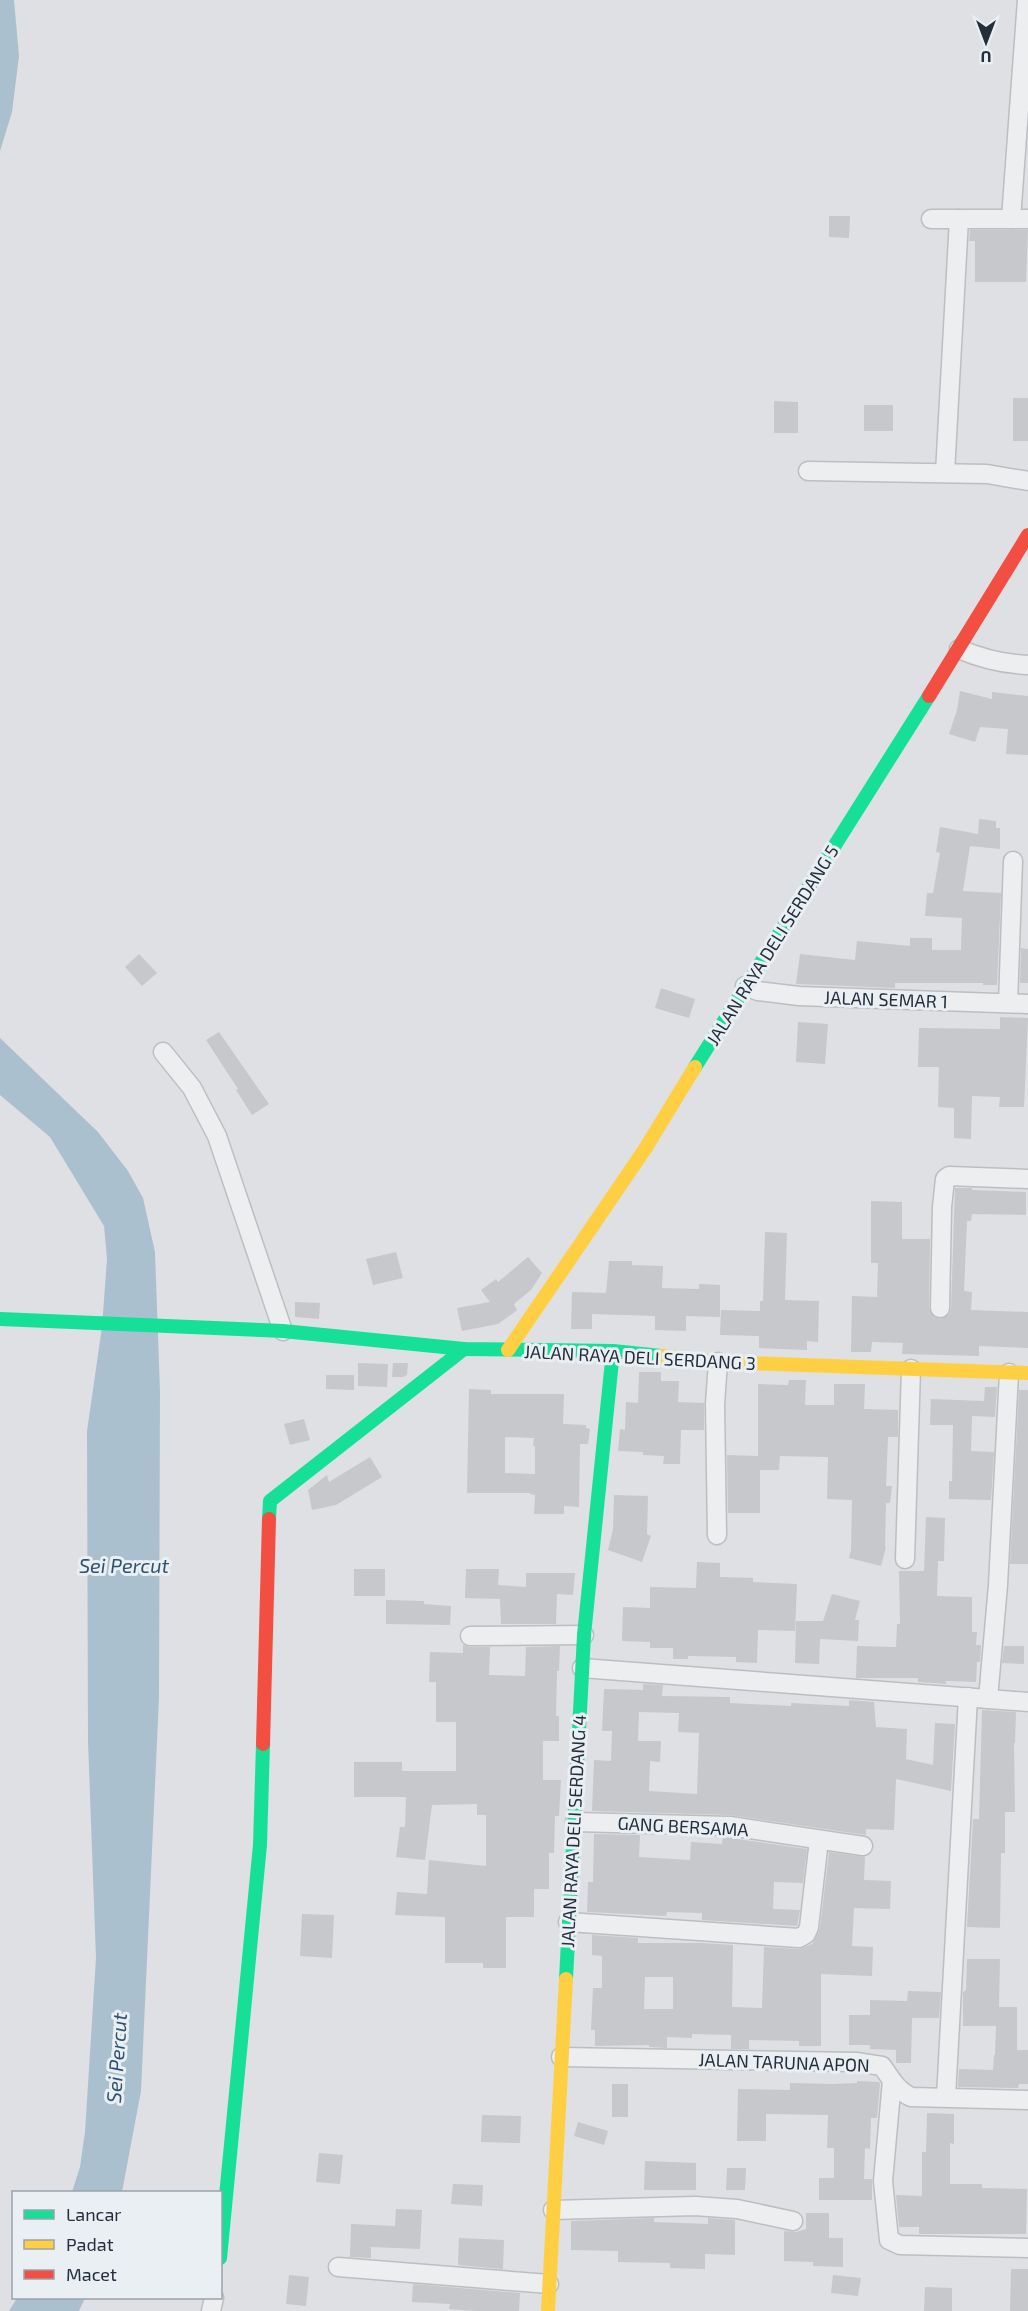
<svg xmlns="http://www.w3.org/2000/svg" width="1028" height="2311" font-family="'Exo 2',sans-serif">
<style>
.water{fill:#abc0cf}
.building{fill:#c6c8cb;fill-rule:evenodd}
.lines{fill:none;stroke-linecap:round;stroke-linejoin:round}
.street-casing{stroke:#bcbec1;stroke-width:21}
.street{stroke:#edeef0;stroke-width:18}
.fast{stroke:#16e098;stroke-width:14}
.slow{stroke:#ffcf43;stroke-width:14}
.jam{stroke:#f24e42;stroke-width:14}
.labels{text-anchor:middle;dominant-baseline:central;stroke-width:6;stroke-linejoin:round;paint-order:stroke}
.street-label{font-size:18px;fill:#252f3b;stroke:#eaeff4}
.water-label{font-size:20px;font-style:italic;fill:#30526f;stroke:#eaeff4}
</style>
<rect width="100%" height="100%" fill="#dee0e3"/>
<g class="water">
<path d="M0 0H14L19 56 12 112 0 151Z"/>
<path d="M0 1038 98 1132 128 1171 143 1198 155 1252 160 1391 159 1698 141 2091 122 2192H72L80 2167 85 2132 96 1958 88 1741 87 1431 102 1327 107 1259 104 1226 50 1137 0 1095Z"/>
<path d="M17 2298H85L79 2311H9Z"/>
</g>
<g class="building">
<path d="M829 216H850L849 238 829 237Z"/>
<path d="M970 230H1028L1026 282H975V241H969Z"/>
<rect x="1013" y="398" width="15" height="43"/>
<path d="M774 401 798 402V433H774Z"/>
<rect x="864" y="405" width="29" height="26"/>
<path d="M960 691 992 699V692L1028 696V755L1006 754 1008 729 980 727 975 742 949 734 957 710Z"/>
<path d="M979 819 996 821V828H1000V849L970 846 963 891 1001 893 997 985H983V983H895V988L796 984 800 954 855 960 857 941 910 946V938H932V950H961L962 918 925 916 927 893H933L940 853 936 852 940 827 978 834Z"/>
<path d="M1021 948 1028 949V983H1020Z"/>
<path d="M139 954 157 973 142 986 125 967Z"/>
<path d="M661 988 695 999 689 1018 655 1008Z"/>
<path d="M1000 1017 1028 1018 1024 1107H999L1000 1097 972 1096 971 1139 954 1138V1108L938 1107 939 1067H918L919 1028 1000 1029Z"/>
<path d="M798 1022 828 1024 825 1064 796 1062Z"/>
<path d="M219 1032 269 1104 252 1115 236 1090 238 1089 206 1040Z"/>
<path d="M955 1188H972V1190L1026 1192V1215L972 1214 971 1221H967L964 1291 972 1292 971 1310 1028 1312V1348L979 1346V1356L902 1354 903 1343 872 1342 871 1352H851L852 1296 877 1297 878 1263H871V1201L902 1202V1239H930L929 1308 934 1317 940 1319 949 1314 951 1308Z"/>
<path d="M765 1232 787 1233 785 1300 819 1301 818 1342 807 1341V1350L759 1348V1336L720 1335 721 1310 760 1311V1301H763Z"/>
<path d="M396 1252 403 1278 373 1285 366 1259Z"/>
<path d="M528 1257 542 1273 531 1290 514 1304 517 1310 516 1311 498 1324 462 1331 457 1308 490 1302 481 1290 496 1279 498 1282Z"/>
<path d="M609 1261H632V1265L663 1266 662 1288 699 1289V1284L720 1285V1317L686 1316V1331L655 1330V1316L592 1314V1329H571L572 1292 606 1293Z"/>
<path d="M295 1302 320 1303 319 1319 295 1317Z"/>
<path d="M358 1363 388 1364 387 1387 358 1386Z"/>
<path d="M393 1363H408L407 1375 403 1377H392Z"/>
<path d="M639 1372H661V1381H679L678 1402 704 1403V1430H681L680 1464H663L664 1456 643 1455V1452L618 1451 620 1429 625 1430 626 1402 638 1403Z"/>
<path d="M326 1375H354V1390L326 1389Z"/>
<path d="M789 1380H806L805 1405H834V1384H865L864 1409 898 1410V1437H888L886 1486H892L890 1503H886L885 1547H886L881 1566 849 1558 851 1550 852 1500 827 1499 828 1457 780 1456 779 1470H760V1513H728L727 1455 758 1456V1384L788 1385Z"/>
<path d="M985 1387H997L995 1417 972 1416 971 1451 994 1452 991 1500 949 1499V1481H952L953 1425H930L931 1399 984 1401Z"/>
<path d="M469 1389 491 1390V1394H564L563 1424 586 1425V1428L590 1429 588 1444H580L579 1507 564 1506V1514H534L535 1495 530 1494V1493H467ZM505 1437 534 1438 533 1446H535V1474L505 1473Z"/>
<path d="M1019 1390H1028V1564H1010Z"/>
<path d="M304 1419 310 1440 290 1445 284 1424Z"/>
<path d="M370 1457 382 1477 336 1505 312 1510 308 1490 327 1475 329 1482Z"/>
<path d="M614 1495 648 1496 647 1534 651 1536 642 1562 608 1550 613 1529Z"/>
<path d="M926 1517 945 1518 944 1561H938L937 1596 972 1597V1632H977L976 1645H981L980 1662H977L976 1682 946 1681V1684L918 1682V1678H856L857 1646 896 1647 897 1624H900L899 1571H924Z"/>
<path d="M697 1562 720 1563V1577L753 1578V1582L797 1584 795 1631 758 1630 757 1663 736 1662V1657L688 1656V1659H673V1648H650V1642L622 1641 623 1607 650 1608V1587L696 1588Z"/>
<rect x="354" y="1569" width="31" height="27"/>
<path d="M466 1569H499L498 1585 526 1587V1573H575L573 1595 557 1594 556 1624H501L500 1599 465 1598Z"/>
<path d="M832 1594 860 1601 855 1620H859L858 1641 820 1639 819 1664 795 1663 796 1621H823Z"/>
<path d="M386 1600 424 1601V1604L451 1606 450 1625 386 1624Z"/>
<path d="M463 1645 470 1647H490L489 1675 525 1676 526 1647 560 1646 559 1671H557L556 1716H559V1741H543V1780H561L559 1816H555L554 1853H549V1889H534V1917H506V1968H483V1963H445V1917L395 1915 397 1892 427 1894 429 1860 486 1866V1815H477V1804L432 1805 425 1860 396 1857 400 1827H405L406 1797H354V1762H402V1771H456V1722H436V1682H429L430 1652 463 1653Z"/>
<path d="M1004 1646H1024V1664L1002 1663Z"/>
<path d="M643 1684 663 1685 662 1696 730 1697V1703L791 1706V1703L849 1706V1700L874 1702 876 1727 907 1729 906 1759 933 1765 935 1723 955 1724 951 1791 896 1779 894 1830 866 1829V1835L730 1815 592 1811 594 1760 611 1761 612 1731H602L604 1689 643 1690ZM639 1712 679 1713 678 1732 699 1733 697 1794 649 1791 650 1761 660 1762 661 1741H638Z"/>
<path d="M982 1710 1016 1712 1015 1743H1014L1015 1812H1005V1853H1001L1000 1928 967 1927 973 1819H979Z"/>
<path d="M594 1834 640 1835 639 1857 690 1860 691 1842 722 1844 723 1837 807 1849 803 1883 774 1882 773 1909 800 1910 797 1926 702 1920V1913L667 1912 666 1916 587 1912 588 1882H593Z"/>
<path d="M829 1852 865 1857 864 1880 891 1881 890 1909 854 1908 852 1946 873 1947 872 1976 821 1974V2046H799V2041L749 2040V2049H731V2035L692 2034V2038L667 2037V2048L649 2047V2045L595 2046V2030H591L593 1988H602V1956L592 1955V1935L638 1938V1943H702L733 1945 732 2007 762 2008 764 1947 799 1949 812 1944 816 1938 820 1928ZM645 1977H673V2009H644Z"/>
<path d="M302 1914 334 1915 332 1958 300 1956Z"/>
<path d="M967 1959H1000L999 2007H1017V2050H1028V2084H1019L1018 2088 958 2087 959 2069 993 2070 994 2055H995L996 2026H963V1992L966 1990Z"/>
<path d="M908 1991 941 1992 939 2018H912L911 2063H896V2050L870 2049V2045H849V2015H870V2000L907 2001Z"/>
<path d="M857 2081 879 2082 880 2084 877 2118H871L870 2149 865 2148 864 2179H872V2200H819V2178H834V2148H827L828 2115 766 2114V2141H737L738 2089 790 2090V2083L832 2084 857 2083Z"/>
<rect x="612" y="2084" width="16" height="33"/>
<path d="M927 2113 954 2114V2144L950 2143V2184H982V2188L1027 2189 1026 2234H919V2227H899L896 2195 922 2196V2152H926Z"/>
<path d="M482 2115 521 2116 520 2143 481 2142Z"/>
<path d="M578 2122 608 2131 604 2145 574 2136Z"/>
<path d="M319 2153 343 2155 340 2184 316 2182Z"/>
<path d="M645 2161 696 2163V2190H644Z"/>
<path d="M727 2168H746L745 2190H726Z"/>
<path d="M453 2184 483 2185 482 2206 451 2204Z"/>
<path d="M396 2209 422 2210 420 2249 371 2247V2258L350 2257 351 2224 395 2226Z"/>
<path d="M806 2213H829V2238H843V2267L813 2266V2262L784 2261V2231L796 2232 806 2229Z"/>
<path d="M654 2218V2222L708 2224V2218L735 2220V2255L705 2254V2269L670 2268V2263L618 2262V2251L571 2250V2221Z"/>
<path d="M459 2238 504 2240 503 2269 458 2265Z"/>
<path d="M1011 2269H1028V2311H1010Z"/>
<path d="M289 2275 309 2277 306 2306 286 2304Z"/>
<path d="M833 2275 861 2278 858 2296 831 2293Z"/>
<path d="M413 2284 520 2293 519 2311H475L449 2309 450 2304 412 2302Z"/>
<path d="M925 2287 952 2288V2311H924Z"/>
</g>
<g class="lines">
<g class="street-casing">
<g id="street">
<path d="M931 219H1028"/>
<path d="M1011 219 1027 0"/>
<path d="M808 471 987 474 1028 481"/>
<path d="M945 473 959 219"/>
<path d="M959 649C982 659 1004 664 1028 665"/>
<path d="M745 986 758 991 799 996 1028 1004"/>
<path d="M1008 1003 1013 861"/>
<path d="M163 1052 192 1088 217 1136 283 1331"/>
<path d="M940 1308 942 1207 945 1179 949 1176 1028 1179"/>
<path d="M717 1535 715 1404 718 1362"/>
<path d="M905 1559 911 1369"/>
<path d="M470 1636 584 1635"/>
<path d="M582 1668 1028 1702"/>
<path d="M988 1699 998 1585 1009 1373"/>
<path d="M575 1822 730 1826 863 1846"/>
<path d="M568 1922 799 1938 806 1934 809 1927 819 1840"/>
<path d="M561 2057 856 2062 882 2066C890 2077 897 2091 911 2097L1028 2100"/>
<path d="M892 2081 883 2181 889 2240 900 2245 1028 2248"/>
<path d="M946 2097 968 1697"/>
<path d="M553 2210 695 2206 737 2209 793 2221"/>
<path d="M338 2267 549 2284"/>
<path d="M211 2311 214 2298"/>
</g>
</g>
<use href="#street" class="street"/>
<g class="fast">
<path d="M695 1067 929 696"/>
<path d="M0 1319 283 1331 464 1349 613 1351 661 1356"/>
<path d="M269 1519 270 1501 464 1349"/>
<path d="M566 1979 584 1635 613 1351"/>
<path d="M220 2258 260 1845 263 1744"/>
</g>
<g class="slow">
<path d="M508 1350 645 1149 695 1067"/>
<path d="M661 1356 718 1362 1028 1373"/>
<path d="M548 2311 566 1979"/>
</g>
<g class="jam">
<path d="M929 696 1028 535"/>
<path d="M263 1744 269 1519"/>
</g>
</g>
<g class="labels">
<g class="street-label">
<text transform="translate(772 945) rotate(-58)">JALAN RAYA DELI SERDANG 5</text>
<text transform="translate(886 999) rotate(2)">JALAN SEMAR 1</text>
<text transform="translate(640 1357) rotate(3)">JALAN RAYA DELI SERDANG 3</text>
<text transform="translate(683 1826) rotate(3)">GANG BERSAMA</text>
<text transform="translate(573 1831) rotate(-87)">JALAN RAYA DELI SERDANG 4</text>
<text transform="translate(784 2062) rotate(2)">JALAN TARUNA APON</text>
</g>
<g class="water-label">
<text x="124" y="1565">Sei Percut</text>
<text transform="translate(116 2058) rotate(-86)">Sei Percut</text>
</g>
</g>
<rect x="12" y="2191" width="210" height="108" fill="#eaeff4" stroke="#9ba2aa" stroke-width="1.5"/>
<rect x="24" y="2210" width="30" height="9" fill="#16e098" stroke="#9ba2aa" stroke-width="1.5"/>
<text x="66" y="2221" font-size="18" fill="#252f3b">Lancar</text>
<rect x="24" y="2240" width="30" height="9" fill="#ffcf43" stroke="#9ba2aa" stroke-width="1.5"/>
<text x="66" y="2251" font-size="18" fill="#252f3b">Padat</text>
<rect x="24" y="2270" width="30" height="9" fill="#f24e42" stroke="#9ba2aa" stroke-width="1.5"/>
<text x="66" y="2281" font-size="18" fill="#252f3b">Macet</text>
<g transform="translate(986 42) rotate(180)" stroke="#eaeff4" stroke-width="4.5" paint-order="stroke">
<path d="M0-4.5L10 22L0 15L-10 22Z" fill="#252f3b"/>
<text y="-9" font-size="16" font-weight="bold" text-anchor="middle" fill="#252f3b">U</text>
</g>
</svg>
